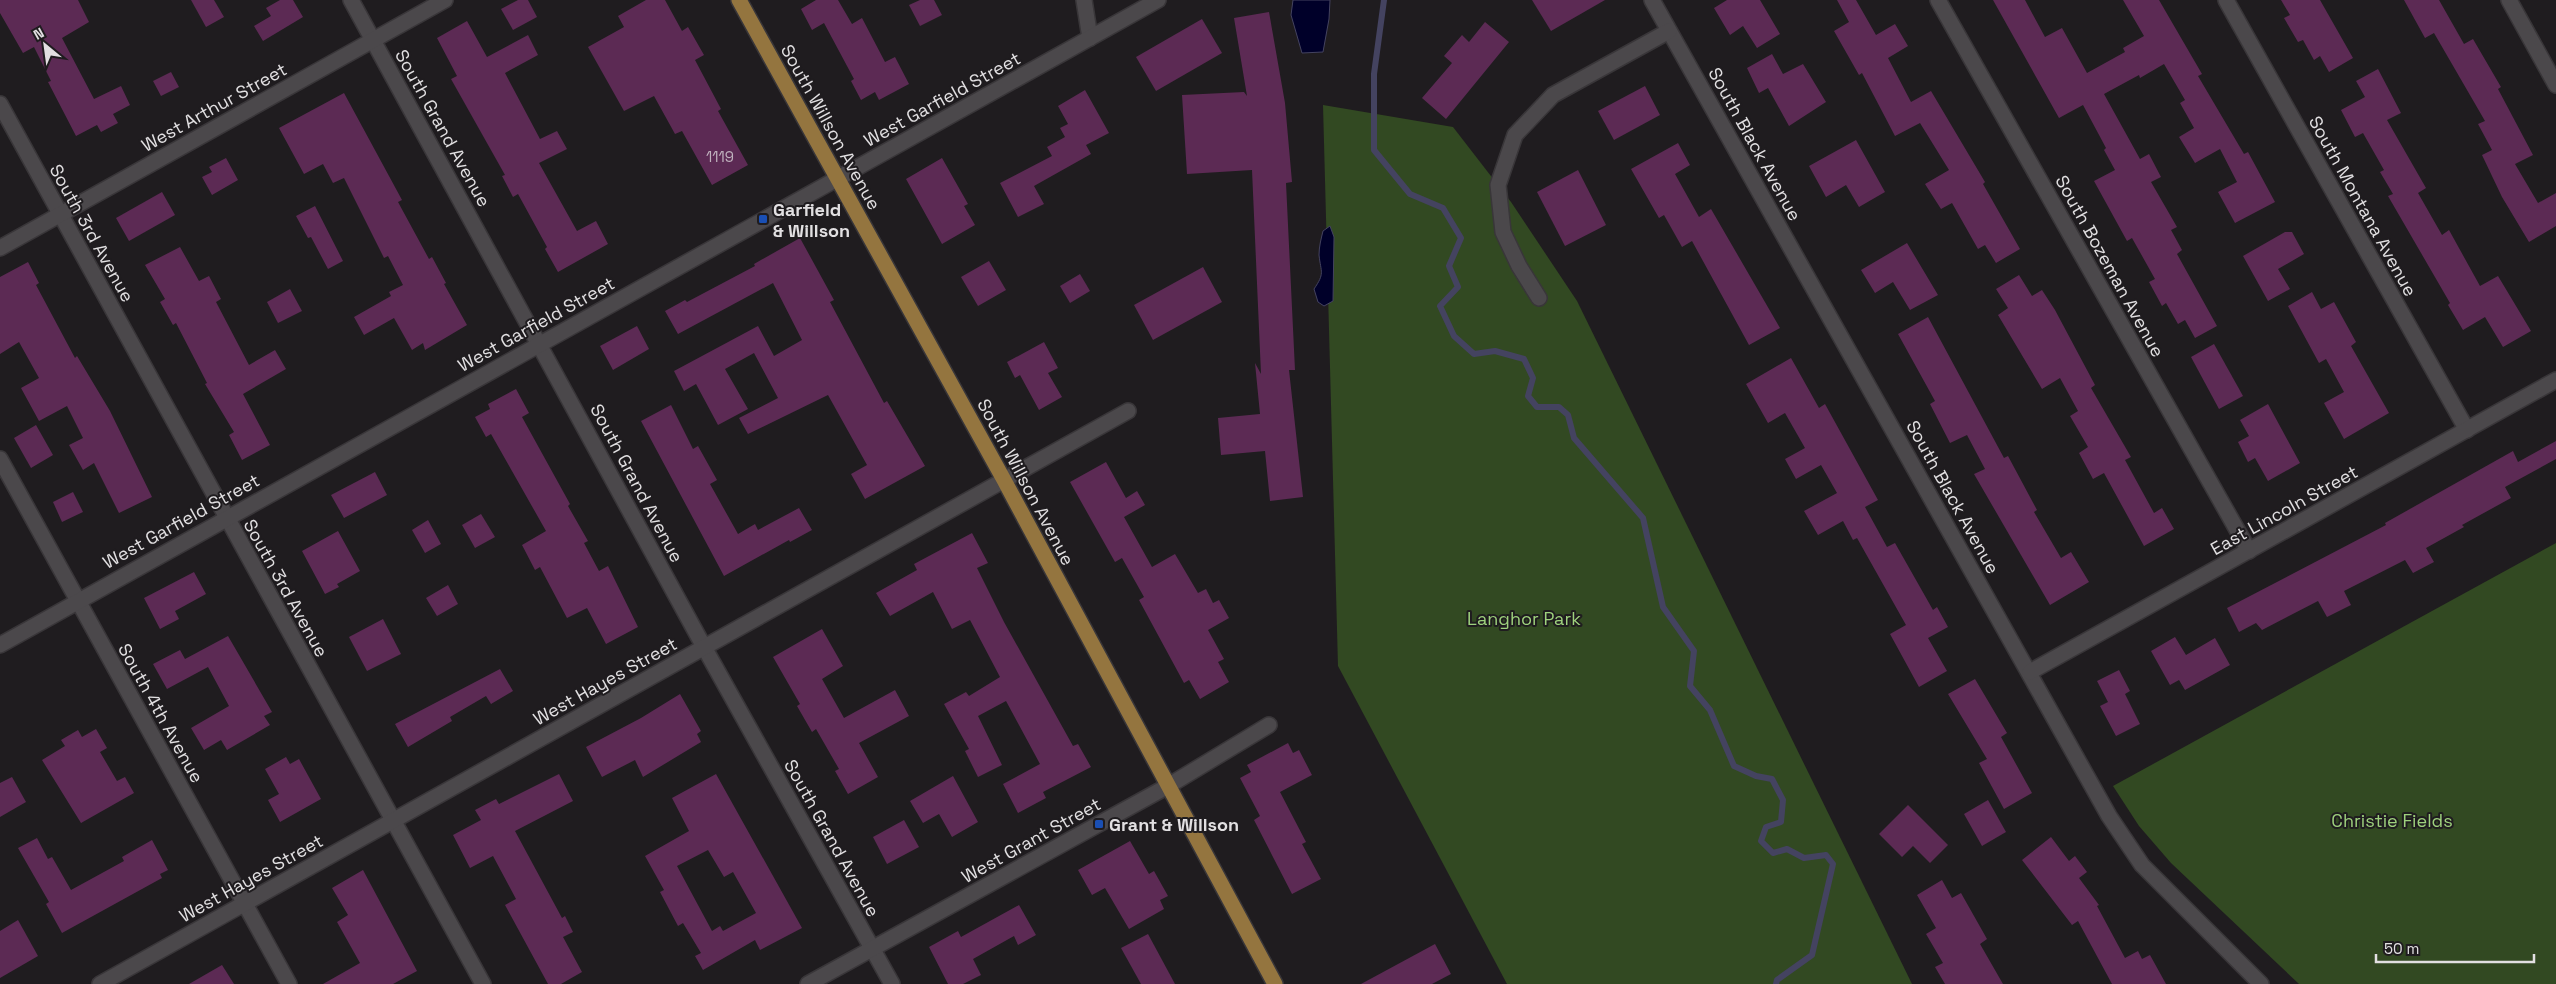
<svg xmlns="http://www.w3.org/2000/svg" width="2556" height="984" font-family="'Space Grotesk',sans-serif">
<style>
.green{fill:#324922}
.water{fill:#000029;stroke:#444360}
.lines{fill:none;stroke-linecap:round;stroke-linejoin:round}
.stream{stroke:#444360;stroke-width:6}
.building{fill:#5c2a54;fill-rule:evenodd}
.minor-casing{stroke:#393639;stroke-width:18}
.major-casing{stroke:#393639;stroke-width:18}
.minor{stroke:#4b484b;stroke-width:15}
.major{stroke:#94753f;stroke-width:15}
.transit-dot{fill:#1a4fb4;stroke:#1f1c1f;stroke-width:2}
.labels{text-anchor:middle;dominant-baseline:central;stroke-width:4;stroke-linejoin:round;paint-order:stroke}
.number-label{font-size:15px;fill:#c0b2be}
.street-label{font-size:18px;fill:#e2e0e2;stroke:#1f1c1f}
.poi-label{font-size:18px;font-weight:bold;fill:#e2e0e2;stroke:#1f1c1f;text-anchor:start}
.park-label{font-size:18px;fill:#9ed17d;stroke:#1f1c1f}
</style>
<rect width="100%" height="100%" fill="#1f1c1f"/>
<g class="green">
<path d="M1323 105 1453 127 1511 202 1577 301 1912 984H1507L1338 666Z"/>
<path d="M2556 543V984H2299L2171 863 2139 826 2113 786Z"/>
</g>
<g class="water">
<path d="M1293 0H1330L1329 19 1323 52 1302 53 1291 15Z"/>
<path d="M1330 226 1334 237 1333 301 1324 306 1318 302 1314 289C1325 273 1321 273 1319 255 1319 247 1321 239 1323 231Z"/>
</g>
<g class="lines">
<path class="stream" d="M1384 0 1374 74V150L1410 194 1443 208 1461 238 1449 266 1458 287 1440 306 1454 336 1474 354 1495 351 1524 359 1533 378 1528 396 1537 407H1559L1568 415 1574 438 1643 518 1663 607 1694 651 1690 686 1710 710 1734 766 1756 776 1772 779 1783 800 1781 822 1766 827 1761 841 1773 853 1787 849 1804 858 1826 855 1833 864 1812 955 1777 980 1776 984"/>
</g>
<g class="building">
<path d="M0 0H78L89 22 62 38 94 99 121 86 130 105 113 114 118 123 101 132 97 125 76 136 48 82 51 81 34 47 23 53 0 13Z"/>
<path d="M191 0H214L224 17 206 27Z"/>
<path d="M280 0H293L303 17 263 41 254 26 271 16 266 8Z"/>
<path d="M518 0H528L537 17 513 30 501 9Z"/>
<path d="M646 0H665L682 31 688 27 704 55 695 60 721 109 718 111 748 165 712 185 682 131 675 134 654 96 624 111 588 47 624 27 618 16Z"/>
<path d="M816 0H838L852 24 862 18 885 62 895 57 909 84 879 100 875 92 861 100 851 81 854 79 824 23 812 30 801 9Z"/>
<path d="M920 0H934L942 15 920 26 909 5Z"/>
<path d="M1532 0H1605L1551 31Z"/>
<path d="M1727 0H1760L1780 34 1757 48 1743 26 1730 35 1714 8Z"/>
<path d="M1837 0H1856L1876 35 1895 24 1908 46 1888 58 1911 102 1931 91 1985 182 1983 184 2020 249 1996 263 1985 245 1978 249 1952 203 1941 209 1925 184 1949 170 1920 123 1895 136 1862 73 1859 75 1834 31 1849 22Z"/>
<path d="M1993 0H2025L2045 37 2062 28 2087 73 2125 52 2123 48 2144 36 2123 0H2159L2202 74 2198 76 2244 154 2248 152 2275 202 2235 223 2218 192 2237 182 2220 149 2195 163 2179 137 2194 128 2180 103 2185 100 2164 64 2140 78 2139 75 2104 94 2140 159 2149 154 2161 177 2151 182 2177 227 2171 230 2182 250 2177 254 2217 326 2195 338 2185 320 2178 324 2166 303 2162 306 2149 282 2155 279 2132 238 2127 241 2094 181 2115 170 2104 150 2106 148 2083 105 2059 118Z"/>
<path d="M2281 0H2320L2353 58 2329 72 2320 56 2314 60 2303 40 2298 42 2284 18 2290 15Z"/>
<path d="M2404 0H2439L2464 44 2473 39 2501 87 2498 89 2533 155 2515 164 2538 203 2556 193V226L2529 242 2502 197 2482 155 2492 150 2478 124 2485 121 2434 33 2425 38Z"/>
<path d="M1269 12 1285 103 1292 182 1286 183 1295 370H1289L1303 497 1270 501 1265 451 1221 455 1218 418 1260 414 1255 363 1261 374 1252 170 1187 174 1182 95 1244 92 1247 96 1234 18Z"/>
<path d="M1202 19 1222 53 1156 91 1136 57Z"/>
<path d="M467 21 487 57 528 35 538 55 505 73 540 139 557 131 567 149 539 163 577 231 596 221 608 244 558 272 545 249 547 247 518 194 513 197 502 176 505 175 451 79 457 76 437 38Z"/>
<path d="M1485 22 1509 42 1446 119 1422 98 1452 63 1444 56 1462 35 1469 42Z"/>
<path d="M1772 54 1783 74 1803 64 1826 102 1789 126 1768 88 1759 93 1747 68Z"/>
<path d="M2378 69 2401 113 2387 120 2426 188 2418 193 2442 235 2449 230 2480 286 2498 276 2531 331 2503 347 2485 317 2463 330 2448 305 2450 303 2388 196 2393 194 2380 172 2384 170 2363 133 2355 137 2341 110 2365 97 2356 81Z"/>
<path d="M171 72 179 87 161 96 153 81Z"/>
<path d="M1645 86 1660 115 1614 140 1598 111Z"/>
<path d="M1085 90 1109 133 1086 145 1091 154 1034 186 1044 204 1018 217 1000 183 1052 156 1047 147 1065 137 1060 128 1068 124 1058 106Z"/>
<path d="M344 93 402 200 398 202 429 259 432 257 446 283 444 284 467 325 425 350 423 343 412 350 394 318 364 335 354 317 391 296 389 292 403 285 388 256 384 258 344 178 333 183 323 164 304 174 279 128Z"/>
<path d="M1856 140 1885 192 1859 207 1846 185 1826 197 1809 166Z"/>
<path d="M1678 143 1690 165 1675 174 1699 217 1711 209 1780 328 1749 345 1692 241 1682 247 1664 215 1659 218 1631 169Z"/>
<path d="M226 158 238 180 212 195 202 177 212 172 209 167Z"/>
<path d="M942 158 968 204 964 206 975 225 942 244 906 179Z"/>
<path d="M1578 170 1606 225 1565 246 1537 192Z"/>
<path d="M162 192 175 215 129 241 116 218Z"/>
<path d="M315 206 343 261 328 269 311 237 308 238 296 216Z"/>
<path d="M2285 232H2292L2304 254 2278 269 2290 289 2268 301 2243 256Z"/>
<path d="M800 238 834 300 830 302 884 403 887 401 925 466 865 499 851 474 867 465 828 395 748 434 739 418 778 398 754 353 725 369 748 409 718 425 696 384 684 391 674 371 758 326 774 356 802 340 773 283 678 334 665 311 685 300 687 302 755 266 754 264Z"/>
<path d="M1907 243 1938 295 1910 310 1893 282 1875 293 1861 270Z"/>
<path d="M180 247 199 281 209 276 221 299 216 302 249 365 275 350 286 369 243 394 270 445 242 460 229 435 234 432 205 384 207 383 176 323 173 325 160 302 165 299 145 265Z"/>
<path d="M989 261 1006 290 978 306 961 277Z"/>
<path d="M28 262 39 283 36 285 75 358 77 356 110 411 152 497 119 513 94 463 83 470 69 445 83 438 67 406 39 421 21 388 39 378 19 342 0 354V277Z"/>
<path d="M1203 267 1222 302 1153 340 1134 305Z"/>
<path d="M1080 274 1090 291 1070 303 1060 286Z"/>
<path d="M2019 275 2032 296 2042 290 2055 310 2095 385 2091 388 2131 457 2125 460 2154 513 2162 508 2174 529 2144 546 2104 473 2093 479 2079 453 2088 447 2070 416 2078 411 2060 378 2042 389 1998 315 2008 308 1996 289Z"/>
<path d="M290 289 302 311 278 323 267 302Z"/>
<path d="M2312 292 2321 309 2334 302 2356 342 2351 346 2389 413 2344 439 2324 403 2344 392 2326 359 2319 363 2288 306Z"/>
<path d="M1928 317 2004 458 2008 456 2037 510 2034 512 2061 558 2071 552 2089 582 2050 605 1974 474 1985 469 1967 435 1950 443 1930 404 1935 401 1898 334Z"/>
<path d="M637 326 649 349 613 370 600 346Z"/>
<path d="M1044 342 1058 368 1048 373 1062 397 1039 410 1020 375 1015 378 1007 362Z"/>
<path d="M2214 344 2243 396 2219 409 2191 357Z"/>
<path d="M1791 358 1819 408 1825 404 1878 500 1865 507 1887 547 1895 543 1933 610 1937 607 1948 627 1928 638 1947 671 1919 687 1890 634 1906 625 1857 538 1853 540 1843 521 1818 535 1804 511 1837 493 1821 465 1796 479 1785 459 1805 448 1785 413 1768 423 1746 384Z"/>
<path d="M516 389 529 413 522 417 570 504 568 506 588 541 584 543 599 571 608 566 638 627 606 644 587 608 567 618 540 567 535 570 522 545 546 531 491 434 486 437 475 417 490 409 488 404Z"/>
<path d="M2268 404 2300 463 2268 481 2255 458 2248 462 2238 442 2249 436 2240 420Z"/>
<path d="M671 405 693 449 698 446 717 480 710 484 738 534 755 524 758 530 799 508 812 530 790 542 789 540 724 576 641 421Z"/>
<path d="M36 425 53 455 31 468 14 438Z"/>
<path d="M2556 441V459L2505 487 2511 498 2462 525 2464 527 2426 548 2434 562 2413 573 2405 560 2344 591 2351 605 2327 617 2318 601 2262 630 2256 623 2239 632 2227 608 2386 525 2385 523 2513 451 2518 462Z"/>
<path d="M1106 462 1126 498 1137 491 1145 505 1124 517 1152 567 1175 554 1198 593 1206 589 1213 603 1219 600 1229 618 1208 630 1224 659 1218 662 1229 682 1200 699 1189 680 1184 683 1139 600 1144 597 1122 558 1115 562 1070 482Z"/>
<path d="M375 472 387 495 344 518 331 495Z"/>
<path d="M73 492 83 512 62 522 53 502Z"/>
<path d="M481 514 495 537 475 548 462 525Z"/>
<path d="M428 520 441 544 425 553 412 530Z"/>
<path d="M338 531 360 571 337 584 339 587 325 594 302 551Z"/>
<path d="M972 533 988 563 977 568 1004 622 1073 746 1078 744 1091 767 1043 792 1046 798 1018 813 1003 784 1040 764 1006 701 978 716 1002 765 978 777 965 751 969 749 944 704 966 692 969 696 1000 677 970 620 952 629 933 592 890 616 876 593 917 570 914 564Z"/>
<path d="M194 572 206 594 175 611 179 619 160 629 144 598Z"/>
<path d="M448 585 458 604 437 616 426 598Z"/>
<path d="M383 619 401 654 367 671 349 637Z"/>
<path d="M822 629 843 666 822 679 844 718 895 690 909 716 859 743 878 777 848 794 835 771 839 769 816 729 812 732 797 706 800 704 773 657Z"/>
<path d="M228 636 272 712 264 716 270 725 227 750 221 740 204 750 191 728 229 706 208 667 167 689 153 664 180 650 185 659Z"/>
<path d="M2175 637 2186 655 2215 638 2230 665 2185 690 2179 680 2170 685 2151 651Z"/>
<path d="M500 669 513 691 491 704 486 696 450 717 452 721 408 747 395 724Z"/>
<path d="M2119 670 2130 691 2125 694 2140 724 2116 736 2100 706 2108 702 2097 681Z"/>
<path d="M1975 679 2007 733 2001 737 2032 793 2004 809 1979 763 1987 759 1948 694Z"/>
<path d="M680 694 701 731 697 734 701 742 643 777 635 760 602 777 586 747 641 718Z"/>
<path d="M96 729 107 748 100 752 117 781 125 777 134 793 81 823 42 760 65 746 61 740 78 730 82 737Z"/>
<path d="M1288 743 1293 753 1299 750 1312 775 1280 792 1306 842 1302 844 1321 879 1292 894 1254 820 1260 816 1240 778 1251 772 1247 765Z"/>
<path d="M286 757 290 764 299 759 321 799 280 822 268 800 279 794 265 769Z"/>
<path d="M559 774 573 801 515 831 562 918 565 916 573 932 563 937 582 972 561 984H548L505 905 516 899 493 856 470 868 453 835 481 820 475 810 496 799 499 804Z"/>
<path d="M716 774 802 928 760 950 755 940 703 970 695 956 701 953 683 923 678 926 660 892 664 890 645 856 689 831 672 798ZM708 850 724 877 733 872 756 913 723 931 720 926 712 931 677 866Z"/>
<path d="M953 776 978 822 952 837 939 814 923 823 910 801Z"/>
<path d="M12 777 26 802 0 817V783Z"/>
<path d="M1988 800 2006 832 1982 846 1964 814Z"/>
<path d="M1908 805 1948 845 1930 863 1913 846 1902 857 1879 834Z"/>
<path d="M904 820 919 847 887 864 873 837Z"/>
<path d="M2051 837 2069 861 2075 856 2087 872 2079 878 2099 905 2097 906 2125 958 2138 951 2142 959 2150 955 2166 984H2112L2078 921 2072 925 2022 860Z"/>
<path d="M37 838 48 859 52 857 71 890 124 861 122 857 152 840 168 870 160 874 162 878 62 933 46 904 49 902 18 848Z"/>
<path d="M1130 841 1149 874 1154 871 1168 896 1160 900 1164 909 1129 929 1105 888 1092 895 1078 870Z"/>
<path d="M363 870 417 971 393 984H323L360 963 337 922 348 915 332 888Z"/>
<path d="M1942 880 1952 898 1961 893 1987 939 1980 944 2003 984H1945L1935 967 1943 963 1926 934 1936 928 1917 895Z"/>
<path d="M1019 905 1036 935 1018 945 1014 936 973 959 981 975 963 984H948L929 947 958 931 961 937Z"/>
<path d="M18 920 38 956 0 978V931Z"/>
<path d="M1148 934 1175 984H1141L1121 948Z"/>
<path d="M1435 944 1451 974 1432 984H1361Z"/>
<path d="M222 965 234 984H189Z"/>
</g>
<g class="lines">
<g class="minor-casing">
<g id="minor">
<path d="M351 0 704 647 892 984"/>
<path d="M1084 0 1090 38"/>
<path d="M1652 0 2109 816 2142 865 2261 984"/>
<path d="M1938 0 2249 551"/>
<path d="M2226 0 2467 430"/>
<path d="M2509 0 2556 85"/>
<path d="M0 104 483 984"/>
<path d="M0 248 445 0"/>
<path d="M1539 298 1519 266 1503 232 1498 185 1515 135 1553 95 1669 31"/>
<path d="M0 459 289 984"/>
<path d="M0 645 1158 0"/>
<path d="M2030 672 2556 380"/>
<path d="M100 984 1128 411"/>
<path d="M808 984 1168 786 1269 725"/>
</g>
</g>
<g class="major-casing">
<path id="major" d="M739 0 1004 480 1275 984"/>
</g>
<use href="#minor" class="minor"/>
<use href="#major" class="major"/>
</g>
<g class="transit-dot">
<rect x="758" y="214" width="10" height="10" rx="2.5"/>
<rect x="1094" y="819" width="10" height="10" rx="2.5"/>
</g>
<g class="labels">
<g class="number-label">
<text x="720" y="156">1119</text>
</g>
<g class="street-label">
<text transform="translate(942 99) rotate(-29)">West Garfield Street</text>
<text transform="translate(214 107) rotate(-29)">West Arthur Street</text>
<text transform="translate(831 127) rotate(61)">South Willson Avenue</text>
<text transform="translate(443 128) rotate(61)">South Grand Avenue</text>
<text transform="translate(1755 144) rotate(61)">South Black Avenue</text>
<text transform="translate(2363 206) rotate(61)">South Montana Avenue</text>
<text transform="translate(92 233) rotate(61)">South 3rd Avenue</text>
<text transform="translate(2110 266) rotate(61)">South Bozeman Avenue</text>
<text transform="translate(536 324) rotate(-29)">West Garfield Street</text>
<text transform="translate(1026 482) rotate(62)">South Willson Avenue</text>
<text transform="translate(637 483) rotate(62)">South Grand Avenue</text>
<text transform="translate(1953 497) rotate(61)">South Black Avenue</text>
<text transform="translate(2284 510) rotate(-29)">East Lincoln Street</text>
<text transform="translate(181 521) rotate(-29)">West Garfield Street</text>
<text transform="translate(286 588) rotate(61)">South 3rd Avenue</text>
<text transform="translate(605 681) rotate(-29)">West Hayes Street</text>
<text transform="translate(161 713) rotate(61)">South 4th Avenue</text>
<text transform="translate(832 838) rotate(61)">South Grand Avenue</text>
<text transform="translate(1031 840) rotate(-29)">West Grant Street</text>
<text transform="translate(251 878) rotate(-29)">West Hayes Street</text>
</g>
<g class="poi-label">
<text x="773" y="209">Garfield<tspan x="773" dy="21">&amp; Willson</tspan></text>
<text x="1109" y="824">Grant &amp; Willson</text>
</g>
<g class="park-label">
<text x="1524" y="618">Langhor Park</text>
<text x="2392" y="820">Christie Fields</text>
</g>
</g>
<g transform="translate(45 45) rotate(331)" stroke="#1f1c1f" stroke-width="4" paint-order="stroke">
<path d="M0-4L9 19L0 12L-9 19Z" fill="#e2e0e2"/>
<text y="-8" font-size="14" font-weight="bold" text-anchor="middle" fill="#e2e0e2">N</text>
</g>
<path d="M2376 954v8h158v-8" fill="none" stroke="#e2e0e2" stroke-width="2.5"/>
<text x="2384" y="954" font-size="15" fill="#e2e0e2" stroke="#1f1c1f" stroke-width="4" paint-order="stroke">50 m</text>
</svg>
